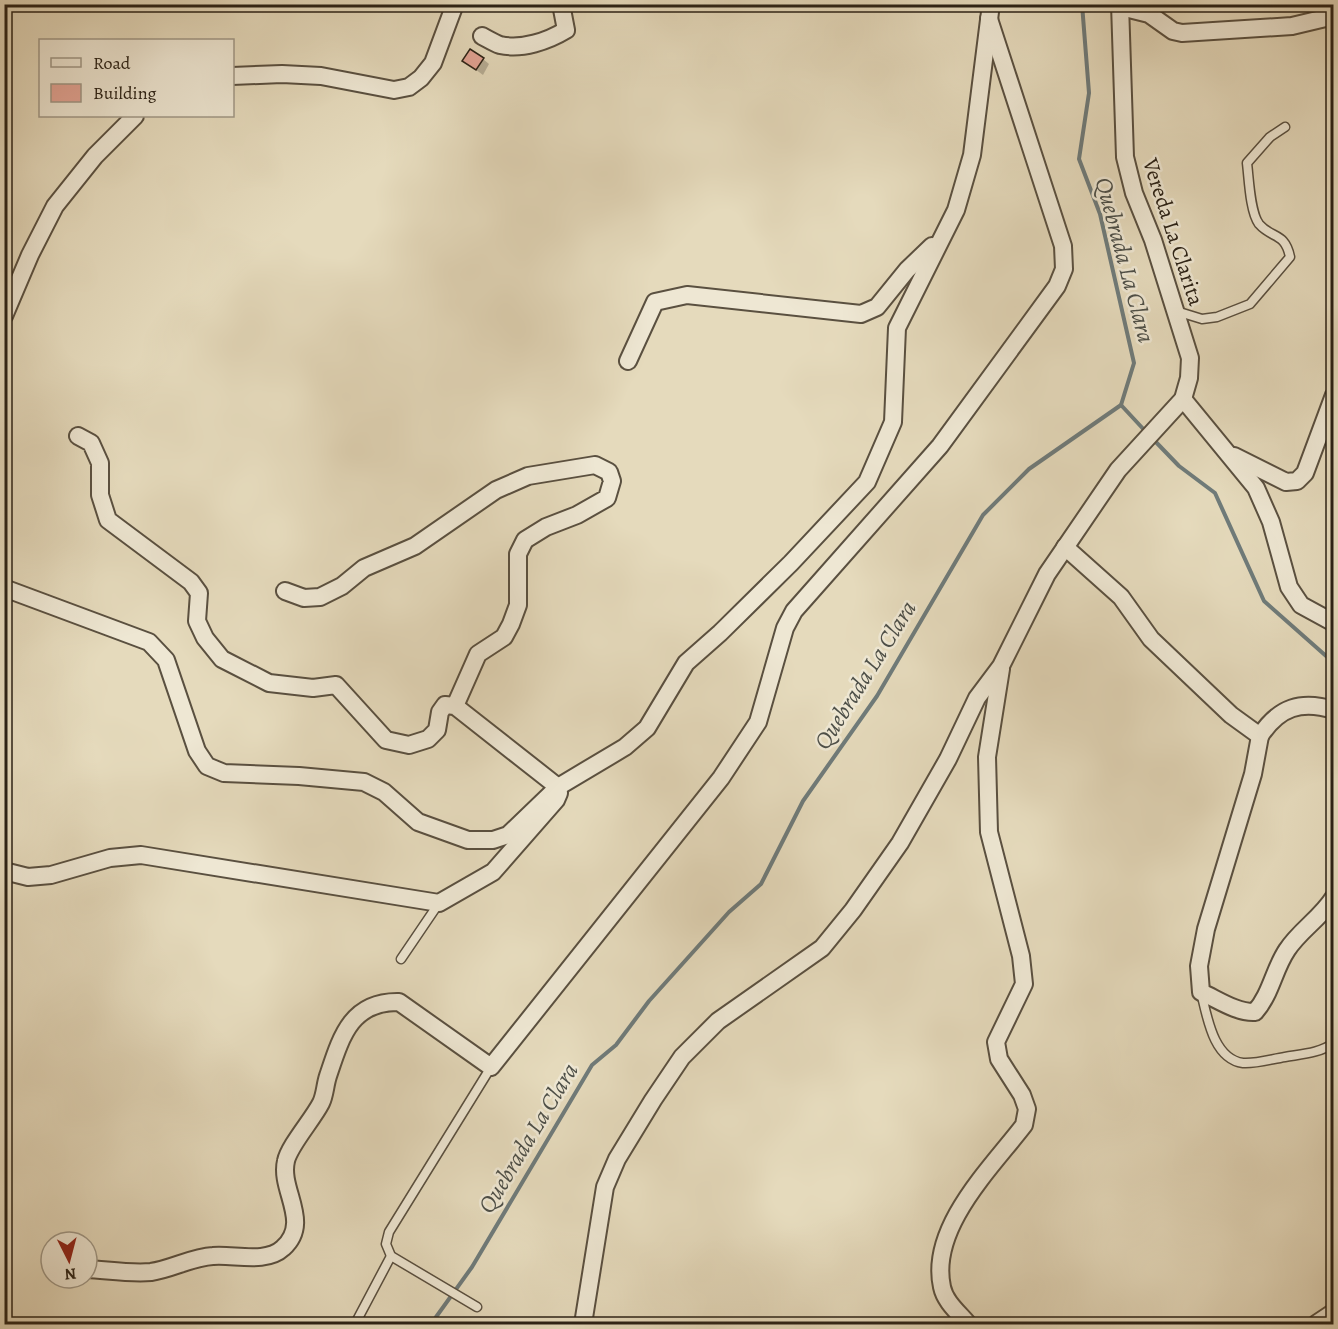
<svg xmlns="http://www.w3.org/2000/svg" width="1338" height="1329" font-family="Alegreya,serif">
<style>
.shadow{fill:#0003}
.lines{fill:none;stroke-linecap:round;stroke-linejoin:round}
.stream{stroke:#6f7b7a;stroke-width:4}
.building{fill:#e4a596;stroke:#2b2216;stroke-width:1.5}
.service-casing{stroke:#5a5040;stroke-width:11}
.minor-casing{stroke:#5a5040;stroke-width:20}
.service{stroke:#eee7d3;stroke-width:8}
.minor{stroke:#eee7d3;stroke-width:16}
.labels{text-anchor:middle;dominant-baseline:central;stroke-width:5;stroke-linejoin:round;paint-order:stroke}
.street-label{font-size:22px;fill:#2b2216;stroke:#eee7d3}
.water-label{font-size:24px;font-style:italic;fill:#4d4f48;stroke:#eee7d3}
</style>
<rect width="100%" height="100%" fill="#e5dabc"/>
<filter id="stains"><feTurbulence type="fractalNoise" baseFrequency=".00333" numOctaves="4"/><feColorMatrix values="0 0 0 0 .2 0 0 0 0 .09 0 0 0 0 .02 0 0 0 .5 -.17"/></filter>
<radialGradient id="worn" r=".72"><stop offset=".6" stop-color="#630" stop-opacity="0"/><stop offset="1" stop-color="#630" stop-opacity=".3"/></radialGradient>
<path class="shadow" d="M483 59 489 64 483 75 464 61Z"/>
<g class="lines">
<g class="stream">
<path d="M1121 405 1147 433"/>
<path d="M1152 438 1179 466 1215 493 1264 601 1334 663"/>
<path d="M431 1324 472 1267 592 1065 616 1045 649 1001 729 912 761 884 803 801 877 696 983 515 1029 469 1121 405 1134 363 1100 214 1079 159 1089 93 1082 4"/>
</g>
</g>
<path class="building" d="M470 49 484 58 476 70 462 61Z"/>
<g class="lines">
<g class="service-casing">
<g id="service">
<path d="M1176 311 1202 319 1217 317 1250 304 1290 257C1285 232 1272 239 1259 224 1250 212 1249 179 1247 163L1270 137 1285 127"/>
<path d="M401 959 439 903"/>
<path d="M1201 992C1207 1016 1213 1059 1243 1063 1256 1064 1272 1059 1285 1057 1302 1054 1320 1053 1334 1043"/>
<path d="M477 1307 391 1256 386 1244 389 1232 491 1067"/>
<path d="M355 1324 391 1256"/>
</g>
</g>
<g class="minor-casing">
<g id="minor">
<path d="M1121 7 1149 14 1173 31 1182 33 1292 26 1334 16"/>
<path d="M482 36C488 39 494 43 500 45 522 50 548 41 566 30L561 4"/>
<path d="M232 76 282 74 321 76 394 90 409 87 421 78 433 63 455 4"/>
<path d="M4 316 30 255 55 206 95 156 135 116"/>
<path d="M628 361 655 302 687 295 861 314 877 307 907 270 932 246"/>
<path d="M1183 399 1256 488 1271 522 1289 587 1301 605 1334 623"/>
<path d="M1234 456 1286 482 1297 481 1305 473 1334 395"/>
<path d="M1065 547 1121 597 1151 639 1231 715 1260 736C1279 707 1301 700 1334 710"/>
<path d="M4 588 149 642 166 660 197 751 207 766 224 773 299 776 364 782 384 792 418 822 468 840H493L508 835 558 787 625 747 647 728 686 663 720 633 791 563 867 482 893 422 897 328 956 210 972 155 991 4"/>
<path d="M285 591 304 598 320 597 342 586 364 568 415 546 496 490 528 476 595 465 609 472 612 481 607 498 577 515 546 527 525 540 518 554V605L511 624 504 637 478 654 455 706"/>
<path d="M1260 736 1253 774 1206 929 1199 966 1201 992C1217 999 1237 1013 1255 1012 1271 994 1274 969 1287 950 1300 930 1321 918 1334 897"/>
<path d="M4 871 28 877 51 875 110 858 141 855 439 903 493 872 556 800 559 793 558 787 455 706 445 705 440 712 437 730 428 739 409 745 386 740 336 685 313 688 269 683 222 659 205 638 197 621 199 593 191 582 108 520 100 495V463L91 443 78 436"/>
<path d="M87 1269C107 1270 131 1274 151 1272 172 1269 192 1257 213 1256 234 1254 266 1264 283 1248 312 1222 279 1190 286 1161 289 1146 313 1119 321 1103 325 1095 325 1085 328 1076 341 1037 351 1001 399 1002L491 1067 721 778 758 722 785 628 794 611 940 446 1057 286 1064 269 1063 246 989 19"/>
<path d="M583 1324 605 1187 617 1159 653 1100 682 1057 718 1021 822 948 853 910 900 843 948 759 977 698 1001 666 1047 574 1118 470 1183 399 1189 378 1190 358 1153 240 1134 193 1125 157 1120 4"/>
<path d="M968 1324C959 1313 945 1302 942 1287 929 1228 991 1168 1024 1125L1027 1109 1022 1095 999 1059 996 1042 1024 984 1021 956 989 832 987 757 1001 669"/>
<path d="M1316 1324 1334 1312"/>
</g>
</g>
<use href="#service" class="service"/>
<use href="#minor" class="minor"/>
</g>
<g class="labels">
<g class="street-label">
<text transform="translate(1173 232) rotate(72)">Vereda La Clarita</text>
</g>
<g class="water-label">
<text transform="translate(1125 260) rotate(75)">Quebrada La Clara</text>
<text transform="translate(865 675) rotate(-58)">Quebrada La Clara</text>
<text transform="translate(528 1138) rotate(-59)">Quebrada La Clara</text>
</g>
</g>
<rect width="1338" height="1329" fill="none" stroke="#e5dabc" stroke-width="24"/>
<rect x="6" y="6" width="1326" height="1317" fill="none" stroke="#2b2216" stroke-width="3"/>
<rect x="12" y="12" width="1314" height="1305" fill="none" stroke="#2b2216" stroke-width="1.5"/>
<rect x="39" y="39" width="195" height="78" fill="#eee7d3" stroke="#a09887" stroke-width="1.5"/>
<rect x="51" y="58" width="30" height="9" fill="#eee7d3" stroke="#a09887" stroke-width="1.5"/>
<text x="93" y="69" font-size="18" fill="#2b2216">Road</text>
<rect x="51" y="84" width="30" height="18" fill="#e4a596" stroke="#a09887" stroke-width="1.5"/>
<text x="93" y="99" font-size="18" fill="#2b2216">Building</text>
<g transform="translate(69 1260) rotate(174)"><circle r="28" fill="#eee7d3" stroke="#a09887" stroke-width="1.5"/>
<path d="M0-4.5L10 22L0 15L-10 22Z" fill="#8f2418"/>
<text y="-9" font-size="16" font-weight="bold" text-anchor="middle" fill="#2b2216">N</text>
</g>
<rect width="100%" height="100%" filter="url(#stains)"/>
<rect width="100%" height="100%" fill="url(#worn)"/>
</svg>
